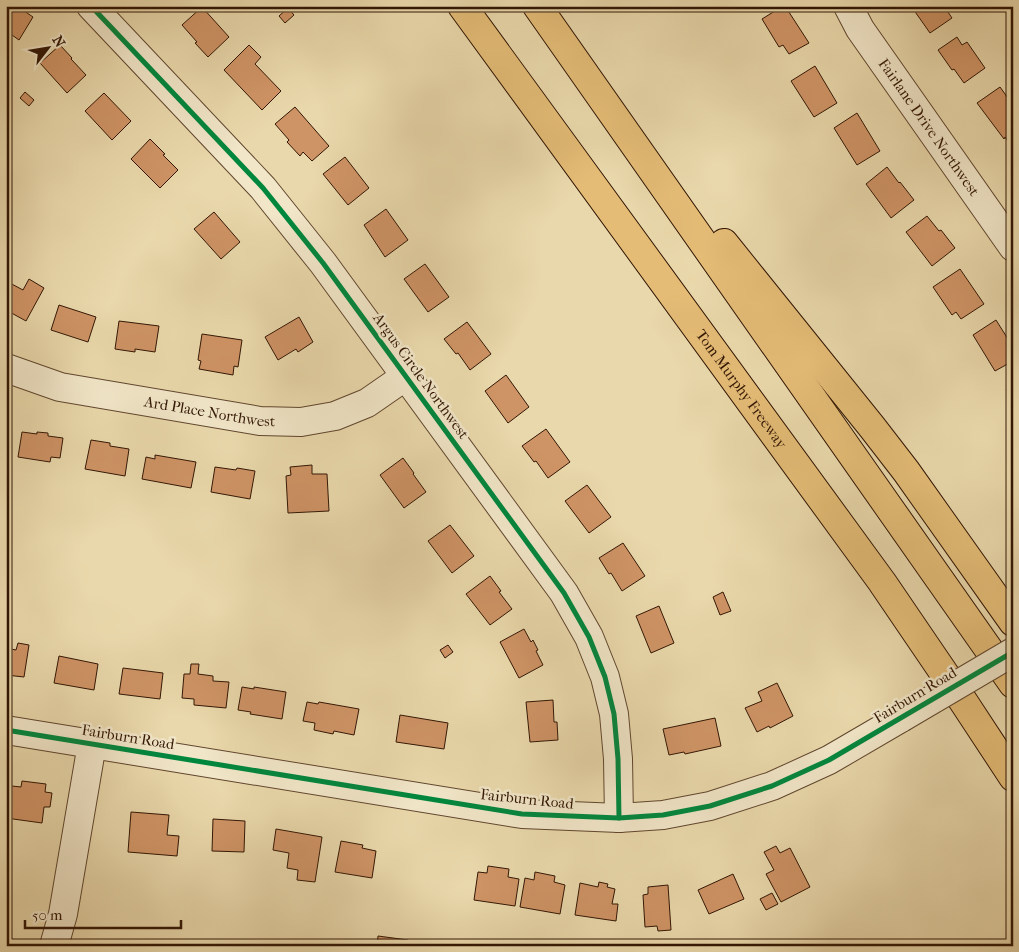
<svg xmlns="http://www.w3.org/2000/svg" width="1019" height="952" font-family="'IM FELL French Canon',serif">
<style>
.building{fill:#cf9466;stroke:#321604}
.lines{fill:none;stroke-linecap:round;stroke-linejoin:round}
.minor-casing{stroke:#60462e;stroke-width:30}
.highway-casing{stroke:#321604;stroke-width:30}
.minor{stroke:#f1e6c8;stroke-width:28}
.highway{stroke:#e4bc76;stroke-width:28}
.minor-bridge-casing{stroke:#60462e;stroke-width:30;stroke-linecap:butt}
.minor-bridge{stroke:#f1e6c8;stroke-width:28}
.cycleway-casing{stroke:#f1e6c8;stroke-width:8}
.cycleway{stroke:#00873e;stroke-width:5}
.labels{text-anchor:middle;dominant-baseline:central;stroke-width:5;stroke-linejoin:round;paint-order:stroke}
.street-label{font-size:15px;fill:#321604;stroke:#f1e6c8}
</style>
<rect width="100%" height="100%" fill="#e9d8ab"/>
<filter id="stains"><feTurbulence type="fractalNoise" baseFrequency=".004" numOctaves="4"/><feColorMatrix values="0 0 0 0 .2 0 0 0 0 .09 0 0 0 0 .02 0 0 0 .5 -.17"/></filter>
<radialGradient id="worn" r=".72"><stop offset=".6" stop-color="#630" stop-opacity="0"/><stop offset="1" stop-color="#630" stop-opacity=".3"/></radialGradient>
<g class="building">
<path d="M6 6H17L33 17 19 40 12 35 6 44Z"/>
<path d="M783 6H785L809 43 789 54 783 45 779 47 762 19Z"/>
<path d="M911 6H944L952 18 930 33Z"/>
<path d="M202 7 229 37 208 57 195 43 197 42 182 25Z"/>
<path d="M288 8 294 15 285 23 279 16Z"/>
<path d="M957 37 962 45 967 42 985 68 964 83 954 69 952 70 938 50Z"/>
<path d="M60 45 72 58 71 59 86 75 67 93 40 63Z"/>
<path d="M249 45 261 57 255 64 281 91 262 110 224 70Z"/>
<path d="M815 66 837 103 814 117 791 81Z"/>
<path d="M1000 87 1013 105 1012 147 1005 137 1004 139 977 103Z"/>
<path d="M25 92 34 100 29 106 20 98Z"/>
<path d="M104 93 131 121 112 140 85 111Z"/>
<path d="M295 107 329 146 312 161 303 152 300 156 287 142 289 140 275 124Z"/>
<path d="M857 113 880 151 857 165 834 128Z"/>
<path d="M150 139 165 154 163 155 178 170 160 188 131 159Z"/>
<path d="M345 157 369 188 348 205 323 174Z"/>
<path d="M887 167 899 183 900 182 914 200 891 218 866 184Z"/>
<path d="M386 209 408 240 385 257 364 225Z"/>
<path d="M214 212 240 242 221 259 194 229Z"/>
<path d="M927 216 939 231 941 230 955 248 932 266 906 232Z"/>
<path d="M425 264 449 297 428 312 404 279Z"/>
<path d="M960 269 984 304 961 319 956 312 952 315 933 287Z"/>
<path d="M29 279 44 288 26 321 6 310V281L23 290Z"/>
<path d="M59 305 96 317 88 342 51 330Z"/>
<path d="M299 317 313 342 298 352 296 349 278 360 265 337Z"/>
<path d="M996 320 1013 347V361L995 371 973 335Z"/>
<path d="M119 321 159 326 155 352 135 349V352L115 349Z"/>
<path d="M467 322 491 354 470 370 458 353 456 354 444 339Z"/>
<path d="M202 334 242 340 238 367 234 366 233 375 199 369 201 361 198 360Z"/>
<path d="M506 375 529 407 508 423 485 391Z"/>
<path d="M1013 385V399L1007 389Z"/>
<path d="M546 429 570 462 548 478 536 461 534 462 522 446Z"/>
<path d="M22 432 37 434V432L48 433V436L63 438 60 458 51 457 50 462 18 457Z"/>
<path d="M91 440 110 443V446L129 449 125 476 85 469Z"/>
<path d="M155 455 196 462 191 488 142 479 146 457 155 459Z"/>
<path d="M403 458 414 473 413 474 426 492 404 508 380 475Z"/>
<path d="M312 465V474H327L329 511 288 513 286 476 291 475 290 467Z"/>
<path d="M215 467 236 470 237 468 255 471 250 499 211 492Z"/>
<path d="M587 485 611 517 589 533 565 501Z"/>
<path d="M450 525 474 556 452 573 428 541Z"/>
<path d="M623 543 645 576 622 591 611 573 609 574 599 558Z"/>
<path d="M490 576 501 591 499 592 512 609 490 625 466 594Z"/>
<path d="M723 592 731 611 720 615 713 597Z"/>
<path d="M659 606 674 643 651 653 636 616Z"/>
<path d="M524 629 531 642 533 640 538 650 536 651 543 665 519 678 500 642Z"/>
<path d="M18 643 29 645 24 677 6 675V648L16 650Z"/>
<path d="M448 645 453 652 445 658 440 650Z"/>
<path d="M59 656 98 664 94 690 54 683Z"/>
<path d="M191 664H199L198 674 213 676V681L229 682 226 708 194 705V699L182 698 184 674H190Z"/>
<path d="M123 668 163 673 160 699 119 694Z"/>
<path d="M777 683 793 716 770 728 769 726 757 732 745 708 762 701 758 692Z"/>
<path d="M242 687 254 689V687L286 692 282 719 250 714 251 712 238 710Z"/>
<path d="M553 700 554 722H557L558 740 530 742 526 702Z"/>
<path d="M307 702 318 704 319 702 359 709 354 735 334 731 333 734 314 730 315 723 303 721Z"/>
<path d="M400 715 448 723 444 749 396 742Z"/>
<path d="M715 718 721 746 685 754 684 752 669 755 663 729Z"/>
<path d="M22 781 46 784 45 792 52 793 50 807H44L42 823 6 818V799L10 800 12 786 21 787Z"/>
<path d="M131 812 169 815 167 835 179 836 177 856 128 852Z"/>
<path d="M213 819 245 821 244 852 212 851Z"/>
<path d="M276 829 322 837 315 882 297 880 298 870 287 868 289 853 273 850Z"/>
<path d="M341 841 363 845 362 848 376 851 372 878 335 872Z"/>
<path d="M776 846 780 853 790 848 810 887 781 902 766 874 774 870 764 852Z"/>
<path d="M488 866 509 869 508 877 519 879 515 906 474 900 478 872 487 873Z"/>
<path d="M535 872 555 876 554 882 565 885 560 914 520 907 525 878 534 880Z"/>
<path d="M733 874 744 899 709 914 698 890Z"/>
<path d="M599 882 608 884 607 887 615 889 612 904H618L616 921 575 915 580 883 598 887Z"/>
<path d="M668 885 671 930 658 931 657 926 645 927 643 895 648 894V887Z"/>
<path d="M772 893 778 904 766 910 760 899Z"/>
<path d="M378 936 408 940 407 946H377Z"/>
</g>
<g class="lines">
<g class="minor-casing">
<g id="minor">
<path d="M91 6 263 188 323 263 564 593 589 637 605 677 614 714 618 759 619 818"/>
<path id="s1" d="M848 6 860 29 1013 247"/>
<path id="s2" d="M6 368 60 387 260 421 301 422 335 416 367 403 406 376"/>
<path d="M6 730 522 814 619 818 663 815 710 806 772 786 829 760 901 718"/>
<path d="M54 946 63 914 92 744"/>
</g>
</g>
<g class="highway-casing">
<g id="highway">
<path id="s3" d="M462 6 882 582 963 701 1013 777"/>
<path d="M537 6 1013 684"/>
<path d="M724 243 872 427 906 471 1013 622"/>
</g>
</g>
<use href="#minor" class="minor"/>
<use href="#highway" class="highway"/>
<g class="minor-bridge-casing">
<path id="minor-bridge" d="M901 718 1013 652"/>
</g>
<use href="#minor-bridge" class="minor-bridge"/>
<g class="cycleway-casing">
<g id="cycleway">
<path d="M91 6 263 188 323 263 564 593 589 637 605 677 614 714 618 759 619 818"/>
<path d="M6 730 522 814 619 818 663 815 710 806 772 786 829 760 1013 652"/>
</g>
</g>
<use href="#cycleway" class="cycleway"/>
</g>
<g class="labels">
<g class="street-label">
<text stroke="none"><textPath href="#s1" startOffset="146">Fairlane Drive Northwest</textPath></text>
<text transform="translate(421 376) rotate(54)">Argus Circle Northwest</text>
<text stroke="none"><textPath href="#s3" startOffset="474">Tom Murphy Freeway</textPath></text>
<text stroke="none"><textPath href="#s2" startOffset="209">Ard Place Northwest</textPath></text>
<text transform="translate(915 695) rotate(-31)">Fairburn Road</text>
<text transform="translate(128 737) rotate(9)">Fairburn Road</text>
<text transform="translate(527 799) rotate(6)">Fairburn Road</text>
</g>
</g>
<rect width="1019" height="952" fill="none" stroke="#e9d8ab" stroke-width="25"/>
<rect x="8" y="8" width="1004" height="937" fill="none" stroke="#321604" stroke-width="2.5"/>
<rect x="12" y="12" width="994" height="927" fill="none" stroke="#321604"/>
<g transform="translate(48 48) rotate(59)" stroke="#f1e6c8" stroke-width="4" paint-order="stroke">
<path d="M0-4L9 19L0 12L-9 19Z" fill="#321604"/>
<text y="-8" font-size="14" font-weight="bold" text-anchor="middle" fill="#321604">N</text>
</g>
<path d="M25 920v8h156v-8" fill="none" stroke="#321604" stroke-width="2.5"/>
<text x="32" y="920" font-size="15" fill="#321604" stroke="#f1e6c8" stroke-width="4" paint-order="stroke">50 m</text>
<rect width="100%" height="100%" filter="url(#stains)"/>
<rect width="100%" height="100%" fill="url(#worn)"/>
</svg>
